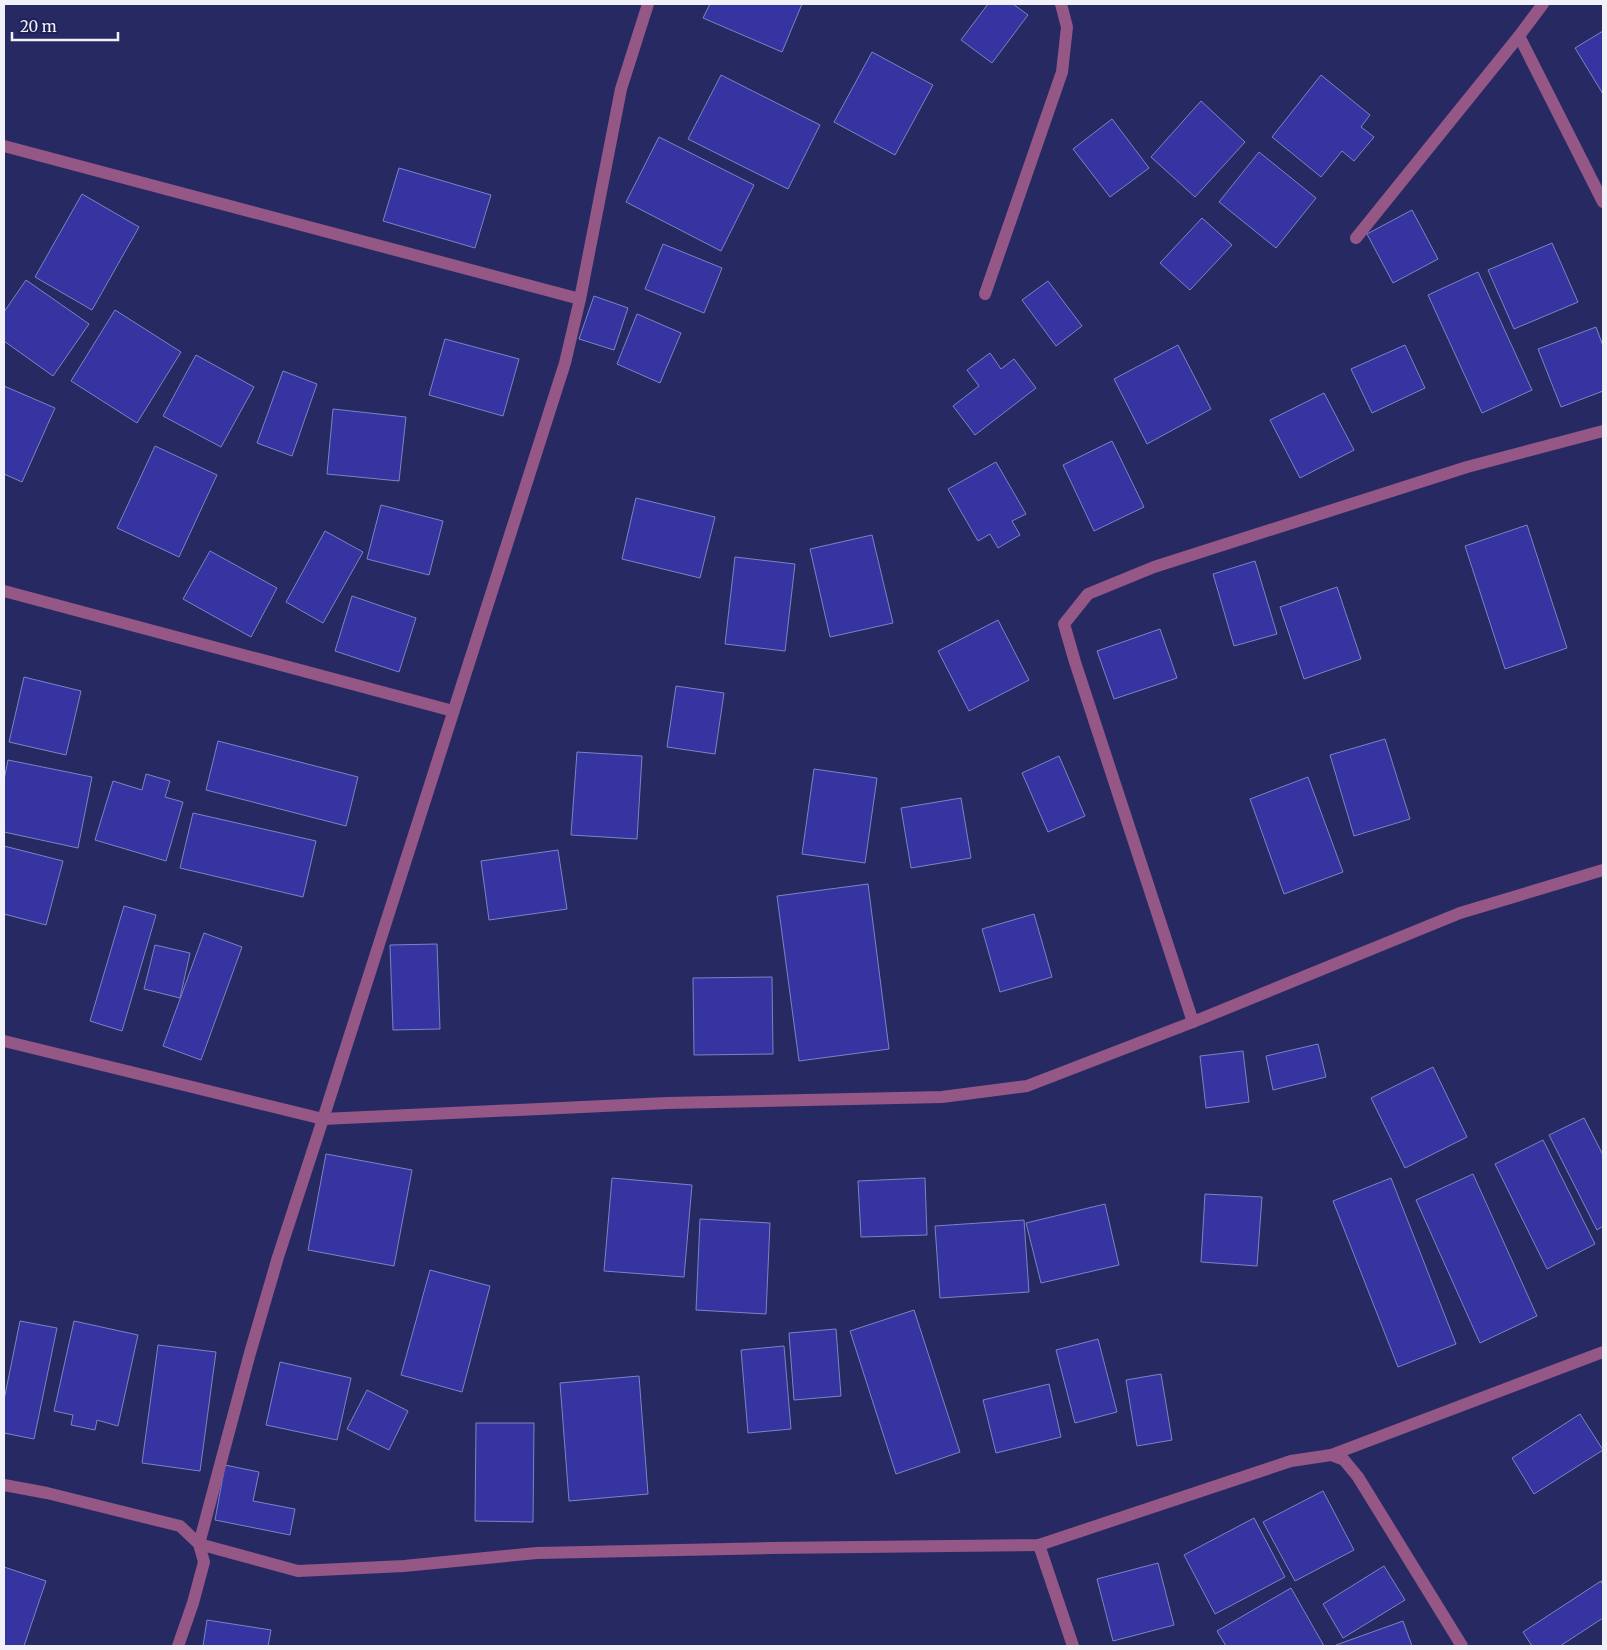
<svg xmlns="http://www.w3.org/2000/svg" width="1607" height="1650" font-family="Merriweather,serif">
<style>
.building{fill:#3634a0;stroke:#7a84c3}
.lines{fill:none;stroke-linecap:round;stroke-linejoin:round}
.street{stroke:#955786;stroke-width:12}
</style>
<rect width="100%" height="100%" fill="#272a62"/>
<g class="building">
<path d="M710 4H802L782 52 703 18Z"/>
<path d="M988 4H1013L1028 15 992 63 961 40Z"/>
<path d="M1603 31V94L1575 48Z"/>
<path d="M872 52 933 85 895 155 834 122Z"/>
<path d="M721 75 820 125 788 189 688 139Z"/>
<path d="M1321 75 1370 115 1361 127 1374 137 1354 161 1342 151 1321 177 1272 137Z"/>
<path d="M1201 101 1245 142 1195 197 1151 157Z"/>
<path d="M1112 119 1149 168 1110 197 1073 149Z"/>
<path d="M659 137 754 185 721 251 626 202Z"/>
<path d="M1259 152 1316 198 1276 248 1219 202Z"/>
<path d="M399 168 491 195 475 248 383 221Z"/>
<path d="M82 194 139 227 92 310 35 277Z"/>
<path d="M1412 210 1438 259 1393 283 1367 234Z"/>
<path d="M1202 218 1232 245 1190 290 1160 263Z"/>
<path d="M1552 243 1578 302 1514 329 1488 270Z"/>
<path d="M663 244 722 268 704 313 645 289Z"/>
<path d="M1478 272 1532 390 1482 413 1428 295Z"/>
<path d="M26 280 89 324 53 376 4 341V312Z"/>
<path d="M1048 281 1082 326 1056 346 1022 300Z"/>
<path d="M594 296 628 308 614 350 579 339Z"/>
<path d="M115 310 181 352 137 423 71 381Z"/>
<path d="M637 314 681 333 660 383 617 364Z"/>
<path d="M1596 327 1603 346V391L1561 407 1538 349Z"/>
<path d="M445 339 519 359 503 416 429 395Z"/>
<path d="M1178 345 1211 409 1147 444 1114 379Z"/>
<path d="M1405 345 1425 388 1372 413 1351 369Z"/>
<path d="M990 353 1001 369 1014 359 1036 388 975 435 953 406 979 386 967 370Z"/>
<path d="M196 355 254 387 221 447 163 416Z"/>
<path d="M283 371 317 384 292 456 257 443Z"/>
<path d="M4 386 55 408 22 482 4 474Z"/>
<path d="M1324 393 1354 450 1300 478 1270 420Z"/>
<path d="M333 409 406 417 399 481 327 474Z"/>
<path d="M1112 441 1144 507 1094 531 1063 465Z"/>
<path d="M155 446 217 475 179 557 117 528Z"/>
<path d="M996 462 1026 514 1012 521 1020 535 998 548 990 534 978 541 948 489Z"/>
<path d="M636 498 715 517 700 578 622 559Z"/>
<path d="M381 505 443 521 429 575 367 559Z"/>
<path d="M1527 525 1567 648 1505 669 1465 546Z"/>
<path d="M325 531 363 552 323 623 286 602Z"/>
<path d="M872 535 893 623 830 637 810 549Z"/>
<path d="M210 551 277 588 251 637 183 599Z"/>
<path d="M735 557 795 564 785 651 725 644Z"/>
<path d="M1255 561 1277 634 1234 646 1213 574Z"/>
<path d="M1337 587 1361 659 1304 679 1280 607Z"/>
<path d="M352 596 416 618 399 672 335 651Z"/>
<path d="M998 620 1029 680 969 711 938 651Z"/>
<path d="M1160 629 1177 678 1114 699 1097 651Z"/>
<path d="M24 677 81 691 66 755 9 742Z"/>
<path d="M676 686 724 693 715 754 667 747Z"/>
<path d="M1385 739 1410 819 1354 836 1330 755Z"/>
<path d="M218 741 358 777 346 826 206 790Z"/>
<path d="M577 752 642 756 637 839 571 835Z"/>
<path d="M1059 756 1085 816 1048 832 1022 773Z"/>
<path d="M8 760 92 777 78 848 4 832V780Z"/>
<path d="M814 769 877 778 865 863 802 854Z"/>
<path d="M146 774 170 781 165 797 183 802 166 861 95 840 113 781 142 790Z"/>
<path d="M1308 777 1343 872 1284 894 1250 799Z"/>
<path d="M961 798 971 858 911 868 901 808Z"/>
<path d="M193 813 316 841 303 897 180 868Z"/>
<path d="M4 846 63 861 46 925 4 914Z"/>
<path d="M558 850 567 909 489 920 481 861Z"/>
<path d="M868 884 889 1049 799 1061 777 896Z"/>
<path d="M124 906 156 915 122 1031 90 1021Z"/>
<path d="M1034 914 1052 977 1000 992 982 929Z"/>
<path d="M204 933 242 947 201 1060 163 1046Z"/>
<path d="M437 944 440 1029 393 1030 390 945Z"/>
<path d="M155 945 190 953 180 998 144 989Z"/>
<path d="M772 977 773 1054 694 1055 693 978Z"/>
<path d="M1318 1044 1326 1077 1273 1090 1266 1056Z"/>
<path d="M1243 1051 1249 1102 1206 1108 1200 1056Z"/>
<path d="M1433 1067 1467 1137 1405 1168 1371 1098Z"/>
<path d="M1584 1118 1603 1155V1226L1597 1230 1549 1135Z"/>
<path d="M1543 1140 1595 1244 1547 1269 1495 1164Z"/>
<path d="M326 1154 412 1170 394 1266 308 1250Z"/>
<path d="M1473 1174 1537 1316 1480 1343 1416 1200Z"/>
<path d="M612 1178 692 1185 684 1277 604 1271Z"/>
<path d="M925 1178 927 1235 861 1237 858 1181Z"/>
<path d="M1391 1178 1456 1344 1398 1367 1333 1201Z"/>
<path d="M1205 1194 1262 1197 1257 1266 1201 1262Z"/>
<path d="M1105 1204 1119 1265 1041 1283 1026 1223Z"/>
<path d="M700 1219 770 1223 766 1314 696 1310Z"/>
<path d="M1024 1220 1029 1292 940 1298 935 1226Z"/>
<path d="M430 1270 490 1286 462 1392 401 1375Z"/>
<path d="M914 1310 960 1452 896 1474 850 1331Z"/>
<path d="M20 1321 57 1328 34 1439 4 1433V1400Z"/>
<path d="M74 1321 138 1335 118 1426 97 1420 95 1430 71 1425 73 1415 54 1411Z"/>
<path d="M836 1329 841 1396 794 1400 789 1333Z"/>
<path d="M1098 1339 1117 1412 1075 1423 1056 1350Z"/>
<path d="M158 1345 216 1352 200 1471 142 1463Z"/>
<path d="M784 1346 791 1429 748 1433 741 1350Z"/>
<path d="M280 1362 351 1378 337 1440 266 1425Z"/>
<path d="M1161 1374 1172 1440 1137 1446 1126 1380Z"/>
<path d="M639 1376 648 1494 569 1501 560 1383Z"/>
<path d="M1049 1384 1061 1437 996 1453 983 1400Z"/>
<path d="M367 1390 408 1411 389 1450 347 1429Z"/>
<path d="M1580 1414 1603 1450 1534 1494 1512 1458Z"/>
<path d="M476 1423H534L533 1522 475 1521Z"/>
<path d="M225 1465 259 1472 253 1501 295 1509 290 1535 215 1520Z"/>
<path d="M1323 1491 1354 1550 1295 1581 1263 1522Z"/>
<path d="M1254 1518 1285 1577 1215 1614 1184 1555Z"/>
<path d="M1158 1563 1174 1625 1113 1641 1097 1579Z"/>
<path d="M1384 1566 1405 1600 1343 1638 1323 1604Z"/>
<path d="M4 1567 46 1581 24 1646H4Z"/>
<path d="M1601 1581 1603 1585V1618L1560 1646H1532L1523 1632Z"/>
<path d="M1291 1588 1324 1646H1226L1217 1631Z"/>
<path d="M207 1620 271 1630 268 1646H203Z"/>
<path d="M1403 1621 1412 1646H1337L1336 1645Z"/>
</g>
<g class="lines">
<g class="street">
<path d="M1519 36 1603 202"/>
<path d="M4 146 580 299"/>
<path d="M1356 238 1519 36 1543 4"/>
<path d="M985 294 1062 72 1067 27 1061 4"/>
<path d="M4 591 453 711"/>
<path d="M1193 1022 1075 662 1064 624 1088 594 1154 567 1467 467 1603 431"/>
<path d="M4 1041 323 1119 667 1103 942 1097 1027 1086 1193 1022 1460 913 1603 870"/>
<path d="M1331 1455 1603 1352"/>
<path d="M4 1485 47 1493 180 1526 199 1544 298 1571 404 1566 537 1553 772 1548 1039 1545 1291 1461 1331 1455 1344 1460 1358 1477 1462 1646"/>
<path d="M1039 1545 1073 1646"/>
<path d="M178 1646 193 1603 204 1562 199 1544 250 1353 278 1257 323 1119 565 363 580 299 621 89 648 4"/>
</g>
</g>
<rect width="1607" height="1650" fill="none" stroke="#f1f2f9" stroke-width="10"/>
<path d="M12 32v8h106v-8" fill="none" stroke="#f1f2f9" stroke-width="2.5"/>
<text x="20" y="32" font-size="15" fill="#f1f2f9" stroke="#1e2056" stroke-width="4" paint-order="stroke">20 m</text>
</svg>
